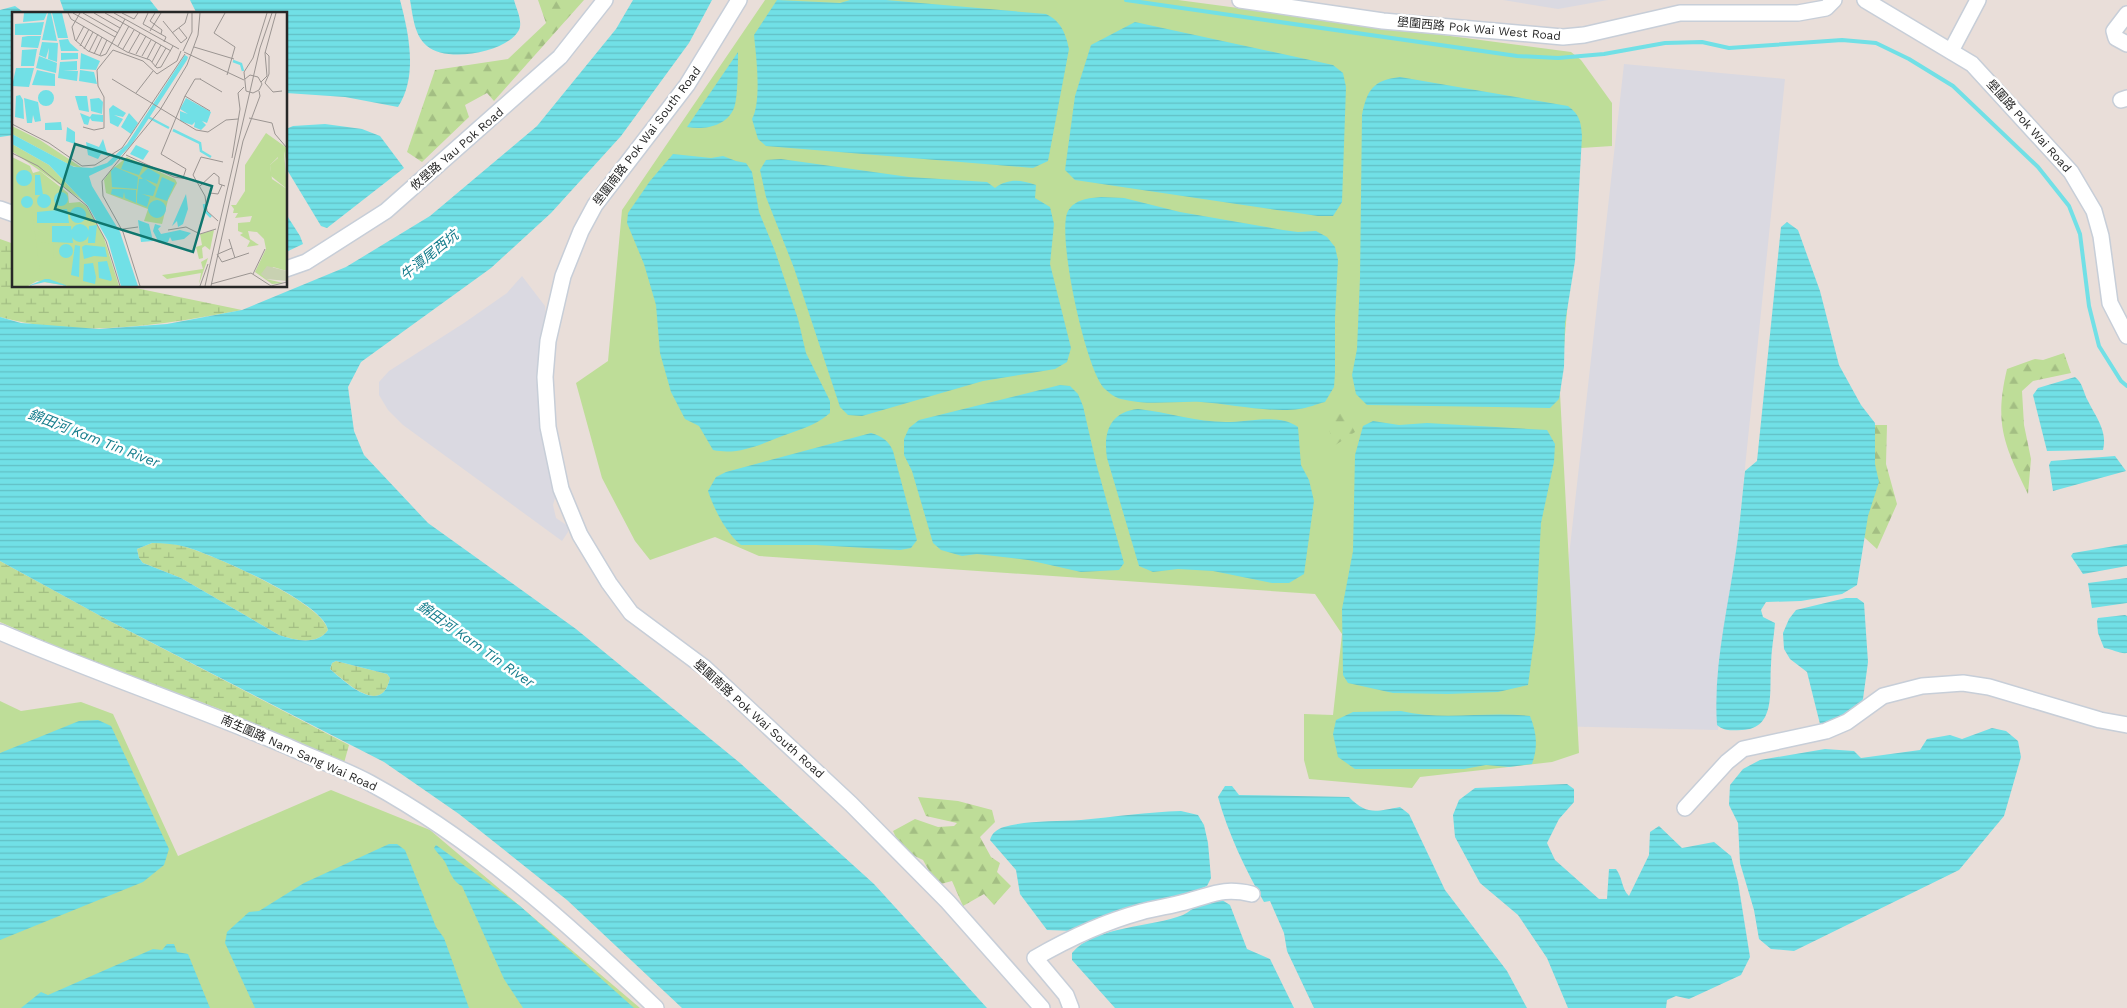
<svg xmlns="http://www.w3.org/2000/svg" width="2127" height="1008" font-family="'Work Sans','Noto Sans TC',sans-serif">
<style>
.industrial{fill:#dad9e1}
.grass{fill:#bedd98}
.forest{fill:url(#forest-firs)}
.wetland{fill:url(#wetland-marsh)}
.water{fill:url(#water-rules);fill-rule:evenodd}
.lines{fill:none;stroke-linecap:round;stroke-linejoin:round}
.stream{stroke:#71e0e6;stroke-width:4}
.street-casing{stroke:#c7ced8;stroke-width:18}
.street{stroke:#fff;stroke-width:15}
.labels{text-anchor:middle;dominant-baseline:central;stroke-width:5;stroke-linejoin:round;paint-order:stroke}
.street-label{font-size:12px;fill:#272727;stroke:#fff}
.water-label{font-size:14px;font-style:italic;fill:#157d8c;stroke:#fff}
.inset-river{fill:none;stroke:#71e0e6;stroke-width:2.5}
.inset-road{fill:none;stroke:#9b9592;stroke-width:1}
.view{fill:#0f766e;fill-opacity:0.15;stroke:#0f766e;stroke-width:2.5}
.inset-edge{fill:none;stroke:#272727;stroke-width:2.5}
</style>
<defs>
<pattern id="forest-firs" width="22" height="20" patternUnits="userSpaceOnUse" patternTransform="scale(1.25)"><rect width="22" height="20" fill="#bedd98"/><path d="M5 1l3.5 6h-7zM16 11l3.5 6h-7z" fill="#a3be83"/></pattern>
<pattern id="wetland-marsh" width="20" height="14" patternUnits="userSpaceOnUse" patternTransform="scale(1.25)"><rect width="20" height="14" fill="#bedd98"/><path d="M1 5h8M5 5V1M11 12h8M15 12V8" fill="none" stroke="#a3be83"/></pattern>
<pattern id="water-rules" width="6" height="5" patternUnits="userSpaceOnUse" patternTransform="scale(1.25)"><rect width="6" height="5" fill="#71e0e6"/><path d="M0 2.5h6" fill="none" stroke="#62c0c5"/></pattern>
</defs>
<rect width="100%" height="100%" fill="#e9ded9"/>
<g class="industrial">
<path d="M1503 0H1608L1558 9Z"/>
<path d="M1624 64 1785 79 1718 730 1550 726Z"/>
<path d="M522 276 545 306 546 317 538 369V399L557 491 553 505 556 518 568 526V532L562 541 403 425 388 410 379 395V382L389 371 464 323 507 293Z"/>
</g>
<g class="grass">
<path d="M765 0H1178L1571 52 1581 60 1612 103V146L1581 148 1560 393 1579 753 1552 762 1420 777 1412 788 1309 779 1304 760V714L1333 715 1342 634 1315 594 759 556 715 537 650 560 635 541 602 478 576 383 608 361 622 210Z"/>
<path d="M0 701 21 711 81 702 113 714 178 856 331 790 430 830 640 1008H0Z"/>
</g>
<g class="forest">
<path d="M538 0H584L494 101 487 93 465 105 469 117 422 162 407 152 435 70 508 59 546 23Z"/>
<path d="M2064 353 2071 373 2033 381 2022 391 2024 425 2031 459 2028 494C2004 445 1994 424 2007 369L2035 359 2043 360Z"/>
<path d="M1342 408 1355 432 1334 446 1328 426Z"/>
<path d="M1861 425H1887L1886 464 1897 504 1877 549 1854 528Z"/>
<path d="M918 797 958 801 992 810 995 822 980 837 991 857 1000 863 997 872 1011 886 994 905 984 894 963 906 952 881 937 885 923 860 902 850 893 831 915 819 938 827 954 826 957 823 926 816Z"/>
</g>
<g class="wetland">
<path d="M0 239 14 244V286H126L242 310C162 325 80 339 0 317Z"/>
<path d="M152 543C164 543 175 543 186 547 213 555 322 602 328 630 317 646 294 640 279 635L181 578 143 563 139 558 137 549Z"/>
<path d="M0 561 106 619 349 745 344 763 222 710 73 654 0 622Z"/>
<path d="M336 661 387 674 390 678C382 716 348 684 330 669L332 663Z"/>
</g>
<g class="water">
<path d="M60 0H150L161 14H65Z"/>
<path d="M190 0H400C409 34 418 76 398 107L345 97 286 93V14H197Z"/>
<path d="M410 0H514C516 8 523 21 519 30 507 53 446 63 427 46 414 35 413 16 410 0Z"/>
<path d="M633 0H712L689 43 621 136 551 213 491 268 361 362 348 387 354 431 364 455 428 523 576 629 740 763 874 884 987 1008H682L567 900 459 814 384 762 106 619 0 561V317L21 323 99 329 167 324 242 310 346 267 430 216 537 126 616 29ZM152 543C164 543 175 544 186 547 213 555 323 602 328 630 317 646 294 640 279 635L181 578 143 563 139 558 137 549ZM336 661 387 674 390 678C382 716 347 684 330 669L332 663Z"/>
<path d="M777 0 840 3 850 0H886L1046 14C1061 21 1066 34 1069 49L1048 161 1033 168 766 146 758 139 752 119C762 101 756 55 754 35Z"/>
<path d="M15 6 26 14H14V135L0 137V10Z"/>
<path d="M1135 22 1333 65 1343 73 1346 87 1342 202 1333 216H1318L1075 180 1065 170 1075 96 1091 45Z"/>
<path d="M738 52C738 63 738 99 734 108 726 127 704 130 687 127Z"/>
<path d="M1400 77 1568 106C1580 115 1581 122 1582 136L1575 261 1565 323 1564 367 1559 399 1550 408 1367 405 1356 394 1352 375 1357 349 1360 278 1362 115C1367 90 1373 80 1400 77Z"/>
<path d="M325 124 362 129 380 136 404 168 327 228 321 226 286 168V129L293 126Z"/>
<path d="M673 154 711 158 723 156 736 161 746 163 752 172 759 212 775 251 798 319 806 353 830 401V413C814 427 797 430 777 438 757 446 736 455 713 450L699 426 685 419 671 392 660 353 656 305 644 264 627 223 628 213 650 181Z"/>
<path d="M781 159 909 177 987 182 995 188C1009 178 1020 180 1036 185L1035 198 1050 207 1054 224 1050 264 1071 348 1067 362 1055 369 983 381 862 416 848 415 840 407 794 268 766 197 760 170 766 160Z"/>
<path d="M1101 197 1124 198 1180 212 1283 230 1298 232 1316 231 1327 237 1335 247 1338 260 1335 318V373L1334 387 1325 402C1317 404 1308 408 1299 409 1271 413 1230 404 1201 402 1175 401 1147 406 1121 399 1116 398 1109 393 1105 389 1086 372 1056 233 1068 211 1075 199 1089 198 1101 197Z"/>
<path d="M286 214 300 236 303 244 286 252Z"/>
<path d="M1787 222 1798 230 1820 291 1839 365 1861 405 1875 423V464L1879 482 1868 516 1857 585 1842 594 1801 601 1766 602 1761 610 1763 617 1775 623C1774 637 1771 651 1771 665 1769 688 1777 729 1742 730 1732 730 1725 732 1717 725 1713 666 1728 609 1736 551 1740 524 1742 497 1745 471L1757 461 1781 227Z"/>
<path d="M2075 377C2083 383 2083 392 2088 401 2096 417 2108 432 2103 450L2047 451 2033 395 2038 388Z"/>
<path d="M1060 385 1070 386 1078 394 1083 406 1096 463 1124 563 1119 570 1081 572 1028 560 977 554 962 556 941 550 933 543 912 471 904 455V439L909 428 919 420Z"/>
<path d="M1138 409C1167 412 1197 422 1226 422 1249 422 1279 413 1298 427L1301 465 1309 480 1314 501 1304 574 1289 583H1272L1213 571 1178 569 1153 572 1139 566 1107 458C1103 432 1110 412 1138 409Z"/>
<path d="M1373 421 1399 425 1427 423 1547 430 1555 444 1554 462 1541 523 1535 633 1528 685 1498 692 1448 694 1393 693 1348 683 1343 675 1342 609 1353 551 1355 455 1363 426Z"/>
<path d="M871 433C882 436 889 441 893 451L917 540 911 548 900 550 816 545H741C726 533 714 509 708 491L716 477 726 472Z"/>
<path d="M2115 456 2126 471 2053 491 2049 465 2051 461Z"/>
<path d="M2127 544V566L2083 574 2071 556 2073 553Z"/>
<path d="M2127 578V603L2092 608 2088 583Z"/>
<path d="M1846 598H1857L1864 603 1868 662 1863 699 1855 719 1829 725 1820 724 1807 672 1790 659 1784 649 1783 633 1789 619 1796 610Z"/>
<path d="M2125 615 2127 616V653C2120 654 2112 649 2104 648L2098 633 2097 621 2098 618Z"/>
<path d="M1401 711C1443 721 1487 711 1530 716 1537 733 1538 747 1532 764L1509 767 1486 765 1464 769H1355L1338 757 1333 734 1336 720 1353 712Z"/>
<path d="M98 720 111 726 169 849 164 865 143 882 0 940V753L79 721Z"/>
<path d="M1992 728 2006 731 2018 741 2021 757 2004 816 1959 870 1794 951 1771 949 1759 939 1754 910 1740 863 1738 823 1729 805 1730 785 1743 769 1760 760 1825 749 1854 751 1861 758 1920 750 1927 739 1950 735 1962 739Z"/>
<path d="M1567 784 1574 789V802L1559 819 1547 843 1555 860 1599 899H1607L1609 869H1616C1623 878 1621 888 1629 896L1649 855 1650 832 1659 826 1682 848 1714 842 1731 856 1738 882 1750 957 1741 975 1689 999 1676 996 1667 1000 1666 1008H1568L1547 958 1518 915 1480 883 1455 837 1453 815 1459 800 1475 788Z"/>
<path d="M1225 786H1232L1239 795 1349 797C1367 816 1377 811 1400 807L1409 814 1445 890 1507 971 1527 1008H1314L1287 951 1284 933 1270 901 1264 902C1245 869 1228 833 1218 797Z"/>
<path d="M1181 811 1198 815 1204 825 1208 843 1211 878 1207 886 1183 896 1144 903 1076 931 1047 930 1020 894 1016 870 990 840C992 833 997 829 1004 827 1028 820 1056 822 1081 820 1114 817 1147 812 1181 811Z"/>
<path d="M389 844H397L405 850 436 927 444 938 469 1008H255L225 943 227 932 249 912 259 911 304 883Z"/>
<path d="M436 845 520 906 634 1008H523L504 979 462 886C453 882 450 872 446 864 444 859 437 853 434 848Z"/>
<path d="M1222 900 1230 905 1247 949 1270 959 1294 1008H1115L1072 960V953C1094 926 1153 927 1183 915 1189 912 1194 907 1200 904 1206 902 1215 901 1222 900Z"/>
<path d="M167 944H174L177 952 188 954 210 1008H21L41 992 48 995 153 949 162 950Z"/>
</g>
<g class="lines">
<path class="stream" d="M1126 0 1517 56 1558 58 1604 54 1665 43 1702 42 1729 48 1842 40 1876 43 1909 59 1953 86 2038 167 2069 206 2080 234 2089 306 2099 346 2121 381 2127 386"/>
<g class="street-casing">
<g id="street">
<path d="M739 0 687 85 595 205 581 231 563 276 548 341 545 377 548 427 561 489 580 535 609 583 631 613 705 668 851 804 948 902 1042 1008"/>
<path d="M1240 0 1383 21 1563 37 1584 35 1680 13H1798L1826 8 1834 0"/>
<path d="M1865 0 1972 64 2071 172 2094 211 2101 236 2110 303 2127 336"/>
<path d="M2127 14 2114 31 2116 38 2127 44"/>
<path d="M1951 51 1978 0"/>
<path d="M2121 100 2127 98"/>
<path d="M0 209 14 214"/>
<path d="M286 269 306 262 386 211 560 57 605 0"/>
<path d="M0 632C95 673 193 706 289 747 315 759 344 769 370 783 476 841 569 924 656 1008"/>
<path d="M1685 808 1727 762 1743 749 1826 731 1847 722 1883 696 1922 686 1963 683 1989 687 2100 720 2127 725"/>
<path d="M1071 1008 1066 995 1035 958C1068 939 1104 922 1141 912 1155 908 1171 906 1185 902 1213 895 1222 887 1252 894"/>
</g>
</g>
<use href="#street" class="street"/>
</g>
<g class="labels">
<g class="street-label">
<text transform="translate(1479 29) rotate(5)">壆圍西路 Pok Wai West Road</text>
<text transform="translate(2029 126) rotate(48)">壆圍路 Pok Wai Road</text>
<text transform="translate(647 136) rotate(-53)">壆圍南路 Pok Wai South Road</text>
<text transform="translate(457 149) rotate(-41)">攸壆路 Yau Pok Road</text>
<text transform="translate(759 719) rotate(42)">壆圍南路 Pok Wai South Road</text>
<text transform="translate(299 753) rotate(24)">南生圍路 Nam Sang Wai Road</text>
</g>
<g class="water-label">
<text transform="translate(429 255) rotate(-39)">牛潭尾西坑</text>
<text transform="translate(94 438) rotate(21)">錦田河 Kam Tin River</text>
<text transform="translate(476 644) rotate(35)">錦田河 Kam Tin River</text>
</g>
</g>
<g transform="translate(12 12)">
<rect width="275" height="275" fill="#e9ded9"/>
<path d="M254 121 275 136V154L272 139 258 153 260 167 275 177V259L261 255 254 267 271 271 260 272 243 260 254 237 252 227 245 220 236 219 238 227 247 233 235 235 238 229 228 223 231 221 226 219V211L238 210 240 204 223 206 226 201H221L222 197 219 193H224L233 179V153ZM0 145 18 154 21 161 28 159 56 181 57 191 68 190 74 194 91 223 107 274H56L25 269 16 274H0ZM115 145 163 167 165 171 156 188 150 212 132 209 136 197 94 181 92 168 99 158Z" fill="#bedd98"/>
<path d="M265 138 272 139 275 177 259 164 258 153 266 146ZM20 199H23L28 230 42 232 41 245 59 247 57 266H66L62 274 29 267ZM202 218 198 238 193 234 190 236 191 246 187 247 184 235 190 233 188 222ZM196 246 187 272 189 261 155 267 150 263 191 257 189 250Z" fill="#bedd98"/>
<path d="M0 114 28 128 72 157 58 153 0 122ZM0 132 37 153 70 188 1 140Z" fill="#bedd98"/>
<path d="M255 254 275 259V269L254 267 249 262Z" fill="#c8d1b1"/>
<path d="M12 1H35L32 8 11 10ZM36 1H39L45 29 30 28ZM40 1H50L56 26H46ZM32 10 29 23H3V12ZM16 24H29L26 36 9 35 10 25ZM56 27 58 31 67 39H49L47 28ZM30 30 46 31 45 50 36 47 37 36 34 46 27 43ZM25 37 22 54H9L10 38ZM49 41H66V47L49 48ZM69 41 88 49 84 58 68 57ZM173 43 176 45 175 48 120 132 100 153 77 164 80 174 108 220 126 274H109L96 229 76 194 37 153 0 132V122L62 155 80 156 95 151 115 132ZM27 44 45 51 44 61 24 56ZM65 49V58H51L66 59 65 69 46 66 48 50ZM4 56H22L17 75 0 74ZM25 58 43 62V74L20 73ZM68 58 82 60 85 72 67 69ZM26 86a8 8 0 1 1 16 0a8 8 0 1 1-16 0ZM8 83 11 88 12 107 3 105 4 84ZM63 84H75L77 100 67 98ZM12 86 26 90 29 109 23 110 21 103 20 111H15ZM87 86 91 90 90 102 79 99 78 87ZM174 86 199 100 195 111 190 109 194 113 189 118 182 115 183 110 180 113 168 109V99L176 102 168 97ZM101 93 114 101 111 105 102 103 111 107 106 115 98 111 97 97ZM68 101 78 105 80 102 91 103V110L80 109 78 106 76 113 72 112ZM117 101 126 111 119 122 109 115ZM49 110 50 118H33V111ZM55 115 63 120V132L54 129ZM91 127 96 144 89 142 86 147 76 143 74 130 87 135ZM124 133 137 139 131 148 118 142ZM113 147 131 154 127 163 109 157ZM103 155 126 165 125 177 100 175 99 159ZM136 156 148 163 145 172 133 167 144 175 141 184 130 182 138 185 135 195 125 191V184L127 167H131L128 164ZM4 166a8 8 0 1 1 16 0a8 8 0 1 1-16 0ZM23 163H28L31 183H23ZM150 165 163 171 155 189 143 185ZM110 177 124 178V191L113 186 112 180 111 186 99 182 100 177ZM42 187a7 7 0 1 1 14 0a7 7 0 1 1-14 0ZM25 189a7 7 0 1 1 14 0a7 7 0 1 1-14 0ZM174 182 176 197 171 212 166 215 165 209 160 214ZM9 190a6 6 0 1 1 12 0a6 6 0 1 1-12 0ZM136 197a9 9 0 1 1 18 0a9 9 0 1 1-18 0ZM58 203a8 8 0 1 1 16 0a8 8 0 1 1-16 0ZM55 197 57 211H25V200ZM126 208 137 212 141 229 129 230ZM143 212 149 214 146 217 149 222 168 218 179 221 172 227 160 229 158 225 156 230 147 231 141 219ZM59 221a9 9 0 1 1 18 0a9 9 0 1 1-18 0ZM85 213 83 231H76L77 214ZM40 214H59L61 231 40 230ZM47 239a7 7 0 1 1 14 0a7 7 0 1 1-14 0ZM63 233 68 234 67 265 59 263ZM73 233 93 235 95 245 82 244 72 247 70 235ZM95 249 100 267 99 269 87 266 86 250ZM81 251 84 265 83 272 71 269 72 252ZM33 267H37L56 274 33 270 16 274Z" fill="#71e0e6"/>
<path class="inset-river" d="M221 49 229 52 231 59M136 105 157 116M161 118 188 131 189 139 199 145M192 192 193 199 199 205"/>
<path class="inset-road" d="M56 1 59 7 115 40 138 48 145 56 149 55 161 34M61 1 103 25M68 1 60 15 63 28 76 39 89 44 94 42 113 7M71 1 106 21M82 1 108 16M93 1 111 11M102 1 167 37M110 1 122 7 126 1M136 1 131 12 154 25 152 30M143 1 138 9 150 18 149 22M213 1 202 21 223 35 215 63M151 9 169 31 175 26 167 16M111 11 159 39M138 19 149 1M160 21 173 11 176 1M64 29 72 14M68 34 77 17M106 34 117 14M182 35 222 47M72 37 81 20M111 37 122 18M171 39 180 20V1M77 40 86 22M117 40 128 21M172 40 232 68M253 40 257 44V62L253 71 261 80 270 79M82 42 90 25M124 42 134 24M88 43 95 28M130 44 139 28M135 47 144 30M140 50 149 33M143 55 154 36M100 67 184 118 196 120 214 108 226 107M188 67 210 80M189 67H183L173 84 198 99M233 67 238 63 246 65 250 72 247 78 241 81 234 79 232 60 241 46 255 1M249 70 255 64 253 41 264 1M124 81 141 59M237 106 260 111 263 122 275 136M0 112 37 131 70 154 83 153 110 136 173 42M71 115 82 118 92 116V85L86 74 85 58 101 38 131 49 145 62 165 49 169 39M0 141 26 154 75 194 94 229 108 274M114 143 162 165 182 168M220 146 228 97 226 81 232 75M171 166 174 157 149 142 173 84M188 174 202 161 207 165V172L213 174M198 181 206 182 210 173M206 209 195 199 193 184 181 163 189 145 211 150M111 217 126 215M156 218 174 215 188 222 204 217M217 227 223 246M205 242 210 250 237 241M206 242 220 236M241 262 253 237M199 272 239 261 259 274 275 270M128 274 111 220 91 184 90 169 148 98 175 53 186 23 188 1M188 274 196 252M193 274 248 36 260 1M199 274 231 129 248 84 247 79"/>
<path class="view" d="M63 132 200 174 181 240 43 197Z"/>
<rect width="275" height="275" class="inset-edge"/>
</g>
</svg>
